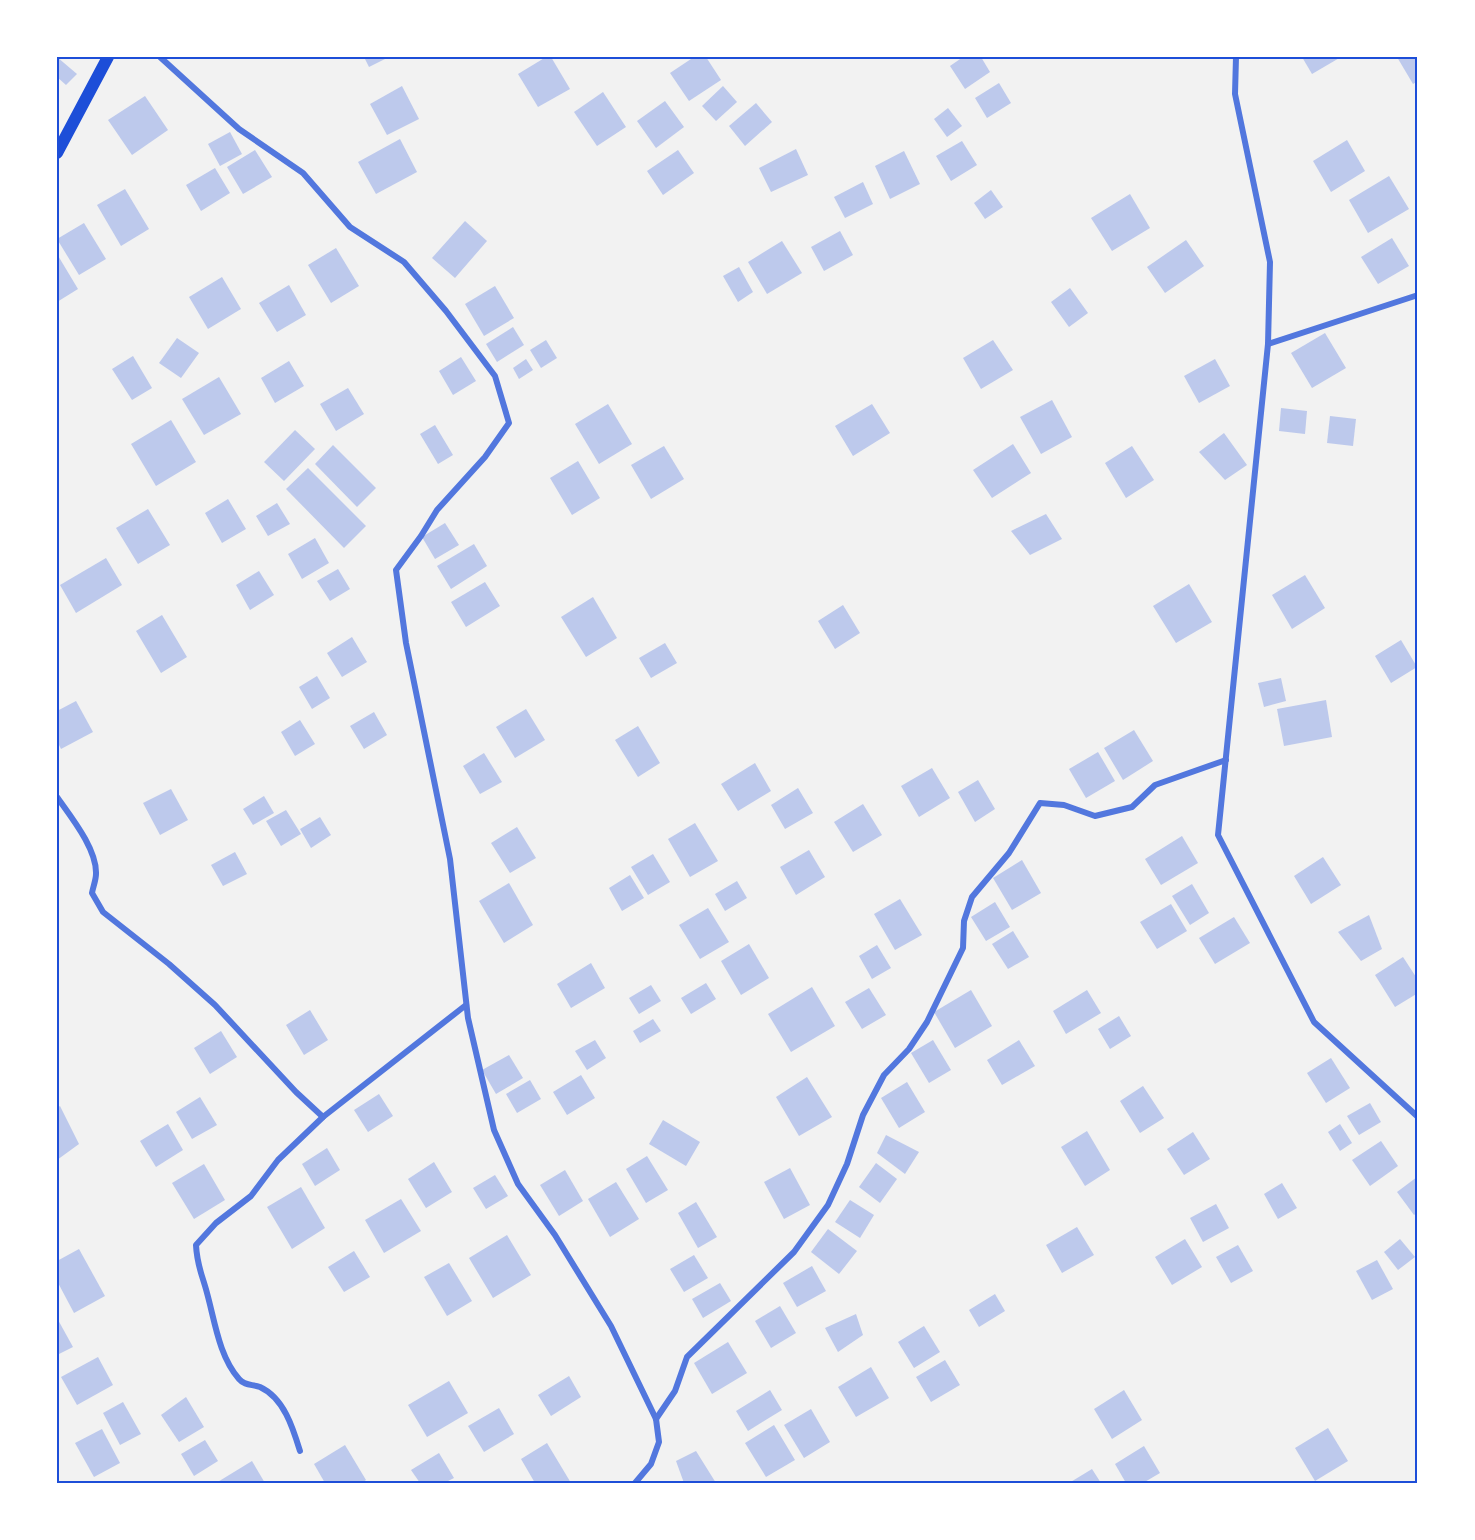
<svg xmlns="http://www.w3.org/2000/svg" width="1475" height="1540" font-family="Signika,sans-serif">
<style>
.building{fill:#bdc9ec}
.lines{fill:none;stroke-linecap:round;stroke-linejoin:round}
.minor{stroke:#5277de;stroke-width:6}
.secondary{stroke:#1d4ed8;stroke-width:12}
.neatline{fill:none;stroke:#1d4ed8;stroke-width:2}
</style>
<rect width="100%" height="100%" fill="#f2f2f2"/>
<g class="building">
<path d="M57 57 77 74 66 85 57 77Z"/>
<path d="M364 57H389L369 67Z"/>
<path d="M546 57H551L570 89 538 107 518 74Z"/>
<path d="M694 57H706L721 80 689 101 670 73Z"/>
<path d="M963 57H981L990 72 965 89 950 66Z"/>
<path d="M1302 57H1341L1312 74Z"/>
<path d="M1397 57H1418V81L1413 84Z"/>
<path d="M999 83 1011 103 987 118 975 98Z"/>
<path d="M402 86 419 119 387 135 370 104Z"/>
<path d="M723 86 737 102 716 121 702 106Z"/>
<path d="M603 92 626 127 597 146 574 112Z"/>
<path d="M145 96 168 130 132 155 108 120Z"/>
<path d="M665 101 684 127 656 148 637 121Z"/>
<path d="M756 103 772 122 745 146 729 126Z"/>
<path d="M948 108 962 126 947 137 934 119Z"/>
<path d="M230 132 242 154 220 166 208 144Z"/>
<path d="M400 139 417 172 376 194 358 162Z"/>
<path d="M1347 140 1365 171 1331 192 1313 161Z"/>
<path d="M962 141 977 165 951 181 936 156Z"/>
<path d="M796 149 808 175 771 192 759 168Z"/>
<path d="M255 150 272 177 243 194 227 167Z"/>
<path d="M678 150 694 173 663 195 647 171Z"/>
<path d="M904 151 920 184 890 199 875 166Z"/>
<path d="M215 168 230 193 201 211 186 185Z"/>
<path d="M1389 176 1409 209 1368 233 1349 200Z"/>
<path d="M863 182 873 204 845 218 834 197Z"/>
<path d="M125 189 149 229 121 246 97 205Z"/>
<path d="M991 190 1003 207 985 219 974 203Z"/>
<path d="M1130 194 1150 228 1112 251 1091 218Z"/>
<path d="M465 221 487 241 455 278 432 258Z"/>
<path d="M84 223 106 259 79 275 57 239Z"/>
<path d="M840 231 853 255 824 271 811 247Z"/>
<path d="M1392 238 1409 266 1378 284 1361 257Z"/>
<path d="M1186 240 1204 266 1165 293 1147 267Z"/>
<path d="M782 241 802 273 767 294 748 262Z"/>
<path d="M336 248 359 286 331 303 308 265Z"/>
<path d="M57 254 78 289 57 302Z"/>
<path d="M739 267 753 292 738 302 723 276Z"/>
<path d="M222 277 241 309 208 329 189 297Z"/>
<path d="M289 285 306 315 277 332 259 303Z"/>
<path d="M495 286 514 318 484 336 465 304Z"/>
<path d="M1070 288 1088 313 1069 327 1051 302Z"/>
<path d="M513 327 524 345 497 362 486 344Z"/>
<path d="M1325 333 1346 368 1312 388 1291 353Z"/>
<path d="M177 338 199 353 181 378 159 363Z"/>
<path d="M546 340 557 358 541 368 530 350Z"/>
<path d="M993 340 1013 370 981 389 963 358Z"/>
<path d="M133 356 152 388 132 400 112 369Z"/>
<path d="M461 357 476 381 453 395 439 371Z"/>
<path d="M526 359 533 370 519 379 513 368Z"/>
<path d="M1215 359 1230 386 1199 403 1184 376Z"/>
<path d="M289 361 304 386 275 403 261 378Z"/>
<path d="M219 377 241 414 204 435 182 399Z"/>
<path d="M348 388 364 414 336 431 320 404Z"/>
<path d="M1052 400 1072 437 1041 454 1020 417Z"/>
<path d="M608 404 632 444 599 464 575 424Z"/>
<path d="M872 404 890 433 853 456 835 426Z"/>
<path d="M1281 408 1307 411 1305 434 1279 431Z"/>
<path d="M1330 416 1356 419 1353 446 1327 443Z"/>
<path d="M171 420 196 462 156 486 131 444Z"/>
<path d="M435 425 453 455 438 464 420 434Z"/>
<path d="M295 430 315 449 284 481 264 462Z"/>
<path d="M1224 433 1247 465 1225 480 1199 452Z"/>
<path d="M1013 444 1031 473 992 498 973 470Z"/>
<path d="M333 445 376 488 357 507 315 464Z"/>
<path d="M664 446 684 479 651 499 631 465Z"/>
<path d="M1132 446 1154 480 1126 498 1105 463Z"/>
<path d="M578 461 600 498 572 515 550 478Z"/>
<path d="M308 468 366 526 344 548 286 489Z"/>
<path d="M228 499 246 529 222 543 205 513Z"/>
<path d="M277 503 290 524 268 536 256 516Z"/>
<path d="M148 509 170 545 138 564 116 528Z"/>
<path d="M1046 514 1062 539 1030 555 1011 531Z"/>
<path d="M445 523 459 545 435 559 422 537Z"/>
<path d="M315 538 329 563 302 579 288 554Z"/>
<path d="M474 544 487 566 451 589 437 566Z"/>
<path d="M106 558 122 585 76 613 60 585Z"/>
<path d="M338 569 350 589 330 601 317 581Z"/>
<path d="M259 571 274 595 250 610 236 585Z"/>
<path d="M1305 575 1325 608 1292 629 1272 595Z"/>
<path d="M485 582 500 606 466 627 451 602Z"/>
<path d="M1189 584 1212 622 1176 643 1153 606Z"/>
<path d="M593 597 617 638 586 657 561 617Z"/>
<path d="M843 605 860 633 835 649 818 621Z"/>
<path d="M162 615 187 657 161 673 136 631Z"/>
<path d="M352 637 367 662 342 677 327 653Z"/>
<path d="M1401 640 1417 667 1391 683 1375 656Z"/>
<path d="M665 643 677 663 651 678 639 658Z"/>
<path d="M317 676 330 698 312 709 299 687Z"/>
<path d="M1281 678 1286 701 1264 707 1258 683Z"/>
<path d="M1326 700 1332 737 1284 746 1277 709Z"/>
<path d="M76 701 93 732 61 749 57 741V711Z"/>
<path d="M526 709 545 740 515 758 496 727Z"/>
<path d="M374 712 387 735 364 749 350 726Z"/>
<path d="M300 720 315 744 295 756 281 732Z"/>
<path d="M638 726 660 763 638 777 615 740Z"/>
<path d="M1134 730 1153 761 1123 780 1104 748Z"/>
<path d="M1098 752 1115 781 1086 798 1069 769Z"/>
<path d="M484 753 502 782 480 794 463 766Z"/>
<path d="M755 763 771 791 738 811 721 784Z"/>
<path d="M932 768 950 798 919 817 901 786Z"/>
<path d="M978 780 995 809 975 822 958 792Z"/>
<path d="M798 788 813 813 785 829 771 805Z"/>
<path d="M171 789 188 820 160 835 143 803Z"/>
<path d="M264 796 274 813 253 825 243 809Z"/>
<path d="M863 804 882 835 853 852 834 822Z"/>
<path d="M286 810 301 834 281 846 266 821Z"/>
<path d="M320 817 331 835 311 848 300 829Z"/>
<path d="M695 823 718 861 690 877 668 839Z"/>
<path d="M517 827 536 858 510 873 491 843Z"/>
<path d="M1182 836 1198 863 1161 885 1145 859Z"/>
<path d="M809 850 825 877 796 895 780 867Z"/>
<path d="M235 852 247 874 223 886 211 865Z"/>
<path d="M653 854 670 882 648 895 631 867Z"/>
<path d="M1323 857 1341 885 1311 904 1294 876Z"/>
<path d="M1022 860 1041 893 1012 910 993 878Z"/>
<path d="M630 875 644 898 622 911 609 888Z"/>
<path d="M737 881 747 898 725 911 715 894Z"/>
<path d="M509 883 533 925 504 943 479 901Z"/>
<path d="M1192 884 1209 913 1190 925 1172 896Z"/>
<path d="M900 899 922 935 895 950 874 914Z"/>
<path d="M995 902 1010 927 986 941 971 917Z"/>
<path d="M1171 904 1187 931 1157 949 1140 922Z"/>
<path d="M708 908 729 942 700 959 679 925Z"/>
<path d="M1369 915 1382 949 1361 961 1338 932Z"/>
<path d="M1234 917 1250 943 1215 964 1199 938Z"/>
<path d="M1013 931 1029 957 1008 969 992 944Z"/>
<path d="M749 944 769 978 741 995 721 961Z"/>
<path d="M877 945 891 968 872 979 859 956Z"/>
<path d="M1403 957 1418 980V993L1395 1007 1375 975Z"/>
<path d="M591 963 605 988 571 1008 557 984Z"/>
<path d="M706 983 716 999 691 1014 681 998Z"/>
<path d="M651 985 661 1001 639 1014 629 998Z"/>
<path d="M812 987 835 1026 791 1052 768 1014Z"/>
<path d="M869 988 886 1015 862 1029 845 1002Z"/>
<path d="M971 990 992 1026 955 1048 934 1012Z"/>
<path d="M1087 990 1101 1013 1066 1034 1053 1011Z"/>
<path d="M310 1010 328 1040 304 1055 286 1025Z"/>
<path d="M1119 1016 1131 1036 1110 1049 1098 1029Z"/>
<path d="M653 1019 661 1031 640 1043 633 1031Z"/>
<path d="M221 1031 237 1057 210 1074 194 1048Z"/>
<path d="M595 1040 606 1058 587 1070 575 1051Z"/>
<path d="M933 1040 951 1070 929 1083 911 1053Z"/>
<path d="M1019 1040 1035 1066 1002 1085 987 1060Z"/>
<path d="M509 1055 523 1078 496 1094 482 1070Z"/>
<path d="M1331 1058 1350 1088 1326 1103 1307 1073Z"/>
<path d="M581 1075 595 1098 567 1115 553 1092Z"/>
<path d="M807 1077 832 1117 799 1136 776 1097Z"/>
<path d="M530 1080 541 1099 517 1113 506 1094Z"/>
<path d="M907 1082 925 1112 899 1128 881 1098Z"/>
<path d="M1143 1086 1164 1118 1140 1133 1120 1101Z"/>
<path d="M379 1094 393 1116 368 1132 354 1110Z"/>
<path d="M200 1097 217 1125 192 1139 176 1112Z"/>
<path d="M1370 1103 1381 1122 1359 1135 1347 1116Z"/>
<path d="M60 1106 79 1144 57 1160V1108Z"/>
<path d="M663 1120 700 1142 686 1166 649 1144Z"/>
<path d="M168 1124 183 1150 156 1167 140 1141Z"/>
<path d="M1340 1124 1352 1143 1340 1151 1328 1132Z"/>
<path d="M1087 1131 1110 1170 1085 1186 1061 1147Z"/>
<path d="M1193 1132 1210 1159 1184 1175 1167 1149Z"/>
<path d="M886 1135 919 1152 905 1174 877 1153Z"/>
<path d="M1381 1141 1398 1166 1370 1186 1352 1160Z"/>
<path d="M327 1148 340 1170 315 1186 302 1164Z"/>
<path d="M647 1156 668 1190 646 1203 626 1169Z"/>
<path d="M434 1162 452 1192 426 1208 408 1179Z"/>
<path d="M876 1163 897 1179 880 1203 859 1187Z"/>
<path d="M204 1164 225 1200 194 1219 172 1183Z"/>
<path d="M790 1168 810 1205 784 1219 764 1182Z"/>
<path d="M565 1170 583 1201 559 1216 540 1185Z"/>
<path d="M495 1175 508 1196 486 1209 473 1188Z"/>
<path d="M1417 1177 1418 1212 1414 1215 1397 1192Z"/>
<path d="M616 1182 639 1219 610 1237 588 1199Z"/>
<path d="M1282 1183 1297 1208 1278 1219 1264 1194Z"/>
<path d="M301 1187 325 1228 292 1249 267 1207Z"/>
<path d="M401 1199 421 1231 384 1253 365 1220Z"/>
<path d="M850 1200 874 1215 860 1238 835 1222Z"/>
<path d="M696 1202 717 1237 698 1248 678 1213Z"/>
<path d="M1216 1204 1229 1228 1203 1242 1190 1218Z"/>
<path d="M1077 1227 1094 1255 1062 1273 1046 1245Z"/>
<path d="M828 1229 857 1251 839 1274 811 1252Z"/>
<path d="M507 1235 531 1275 493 1298 469 1258Z"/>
<path d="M1185 1239 1202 1267 1172 1285 1155 1257Z"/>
<path d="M1400 1239 1415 1257 1398 1270 1384 1252Z"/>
<path d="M1238 1245 1253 1271 1231 1283 1216 1257Z"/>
<path d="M79 1249 105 1296 74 1313 57 1281V1261Z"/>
<path d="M354 1251 370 1277 344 1292 328 1267Z"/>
<path d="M694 1255 708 1278 684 1292 670 1269Z"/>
<path d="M1377 1260 1393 1289 1372 1300 1356 1271Z"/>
<path d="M449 1263 472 1301 447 1316 424 1277Z"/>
<path d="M812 1266 826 1291 797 1307 783 1283Z"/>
<path d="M720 1283 731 1301 703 1318 692 1299Z"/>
<path d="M995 1294 1005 1311 979 1327 969 1310Z"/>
<path d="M780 1306 796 1333 771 1348 755 1321Z"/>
<path d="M856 1314 863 1335 838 1352 825 1328Z"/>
<path d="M57 1318 73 1347 57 1355Z"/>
<path d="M924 1326 940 1352 914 1368 898 1342Z"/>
<path d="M728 1342 747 1373 712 1394 694 1363Z"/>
<path d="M98 1357 113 1385 77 1405 61 1377Z"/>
<path d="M945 1360 960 1385 931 1402 916 1377Z"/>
<path d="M871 1367 889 1398 856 1417 838 1387Z"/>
<path d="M569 1376 581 1397 551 1416 538 1395Z"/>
<path d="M449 1381 468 1413 427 1437 408 1405Z"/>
<path d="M770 1390 782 1410 748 1431 736 1411Z"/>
<path d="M1124 1390 1142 1420 1112 1439 1094 1409Z"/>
<path d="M186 1397 204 1427 179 1442 161 1415Z"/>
<path d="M123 1402 141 1434 120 1445 103 1413Z"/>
<path d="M499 1408 514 1434 484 1452 468 1426Z"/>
<path d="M811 1409 830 1442 804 1458 784 1425Z"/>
<path d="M774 1425 795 1460 766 1477 745 1443Z"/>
<path d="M1328 1428 1348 1461 1315 1481 1295 1448Z"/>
<path d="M102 1429 120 1463 94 1477 75 1443Z"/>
<path d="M205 1440 218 1461 194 1476 181 1454Z"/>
<path d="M547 1443 571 1483H535L521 1459Z"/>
<path d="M345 1445 366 1480 362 1483H325L314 1464Z"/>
<path d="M1144 1446 1160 1473 1143 1483H1126L1115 1464Z"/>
<path d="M696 1451 716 1483H684L676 1461Z"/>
<path d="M439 1453 454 1478 444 1483H420L411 1470Z"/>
<path d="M252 1461 265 1483H216Z"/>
<path d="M1092 1469 1101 1483H1069Z"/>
</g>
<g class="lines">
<g class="minor">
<path d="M160 57 239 129 303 173 350 227 404 262 446 311 495 376 509 423 485 457 437 510 421 536 396 570 406 643 450 859 468 1018 494 1130 518 1184 555 1235 611 1326 656 1419 659 1442 651 1464 635 1483"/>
<path d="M1236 57 1235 94 1270 262 1268 344 1218 835 1314 1022 1418 1117"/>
<path d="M1268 344 1418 295"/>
<path d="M57 797C71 817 97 849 96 874 96 880 93 887 92 893L103 912 169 964 215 1005 296 1092 323 1117"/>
<path d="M656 1419 675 1391 687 1357 794 1252 828 1205 847 1164 863 1115 884 1075 909 1049 927 1022 963 948 964 921 972 897 1009 853 1040 803 1064 805 1095 816 1132 807 1155 785 1226 760"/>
<path d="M300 1451C293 1428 284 1398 260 1387 252 1384 245 1386 239 1379 219 1356 215 1322 207 1293 202 1274 197 1266 196 1245L216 1223 251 1196 278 1160 323 1117 466 1005"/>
</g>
<path class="secondary" d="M57 153 108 57"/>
</g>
<rect width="1475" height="1540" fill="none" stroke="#ffffff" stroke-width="117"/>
<rect x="58" y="58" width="1358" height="1424" class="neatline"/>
</svg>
